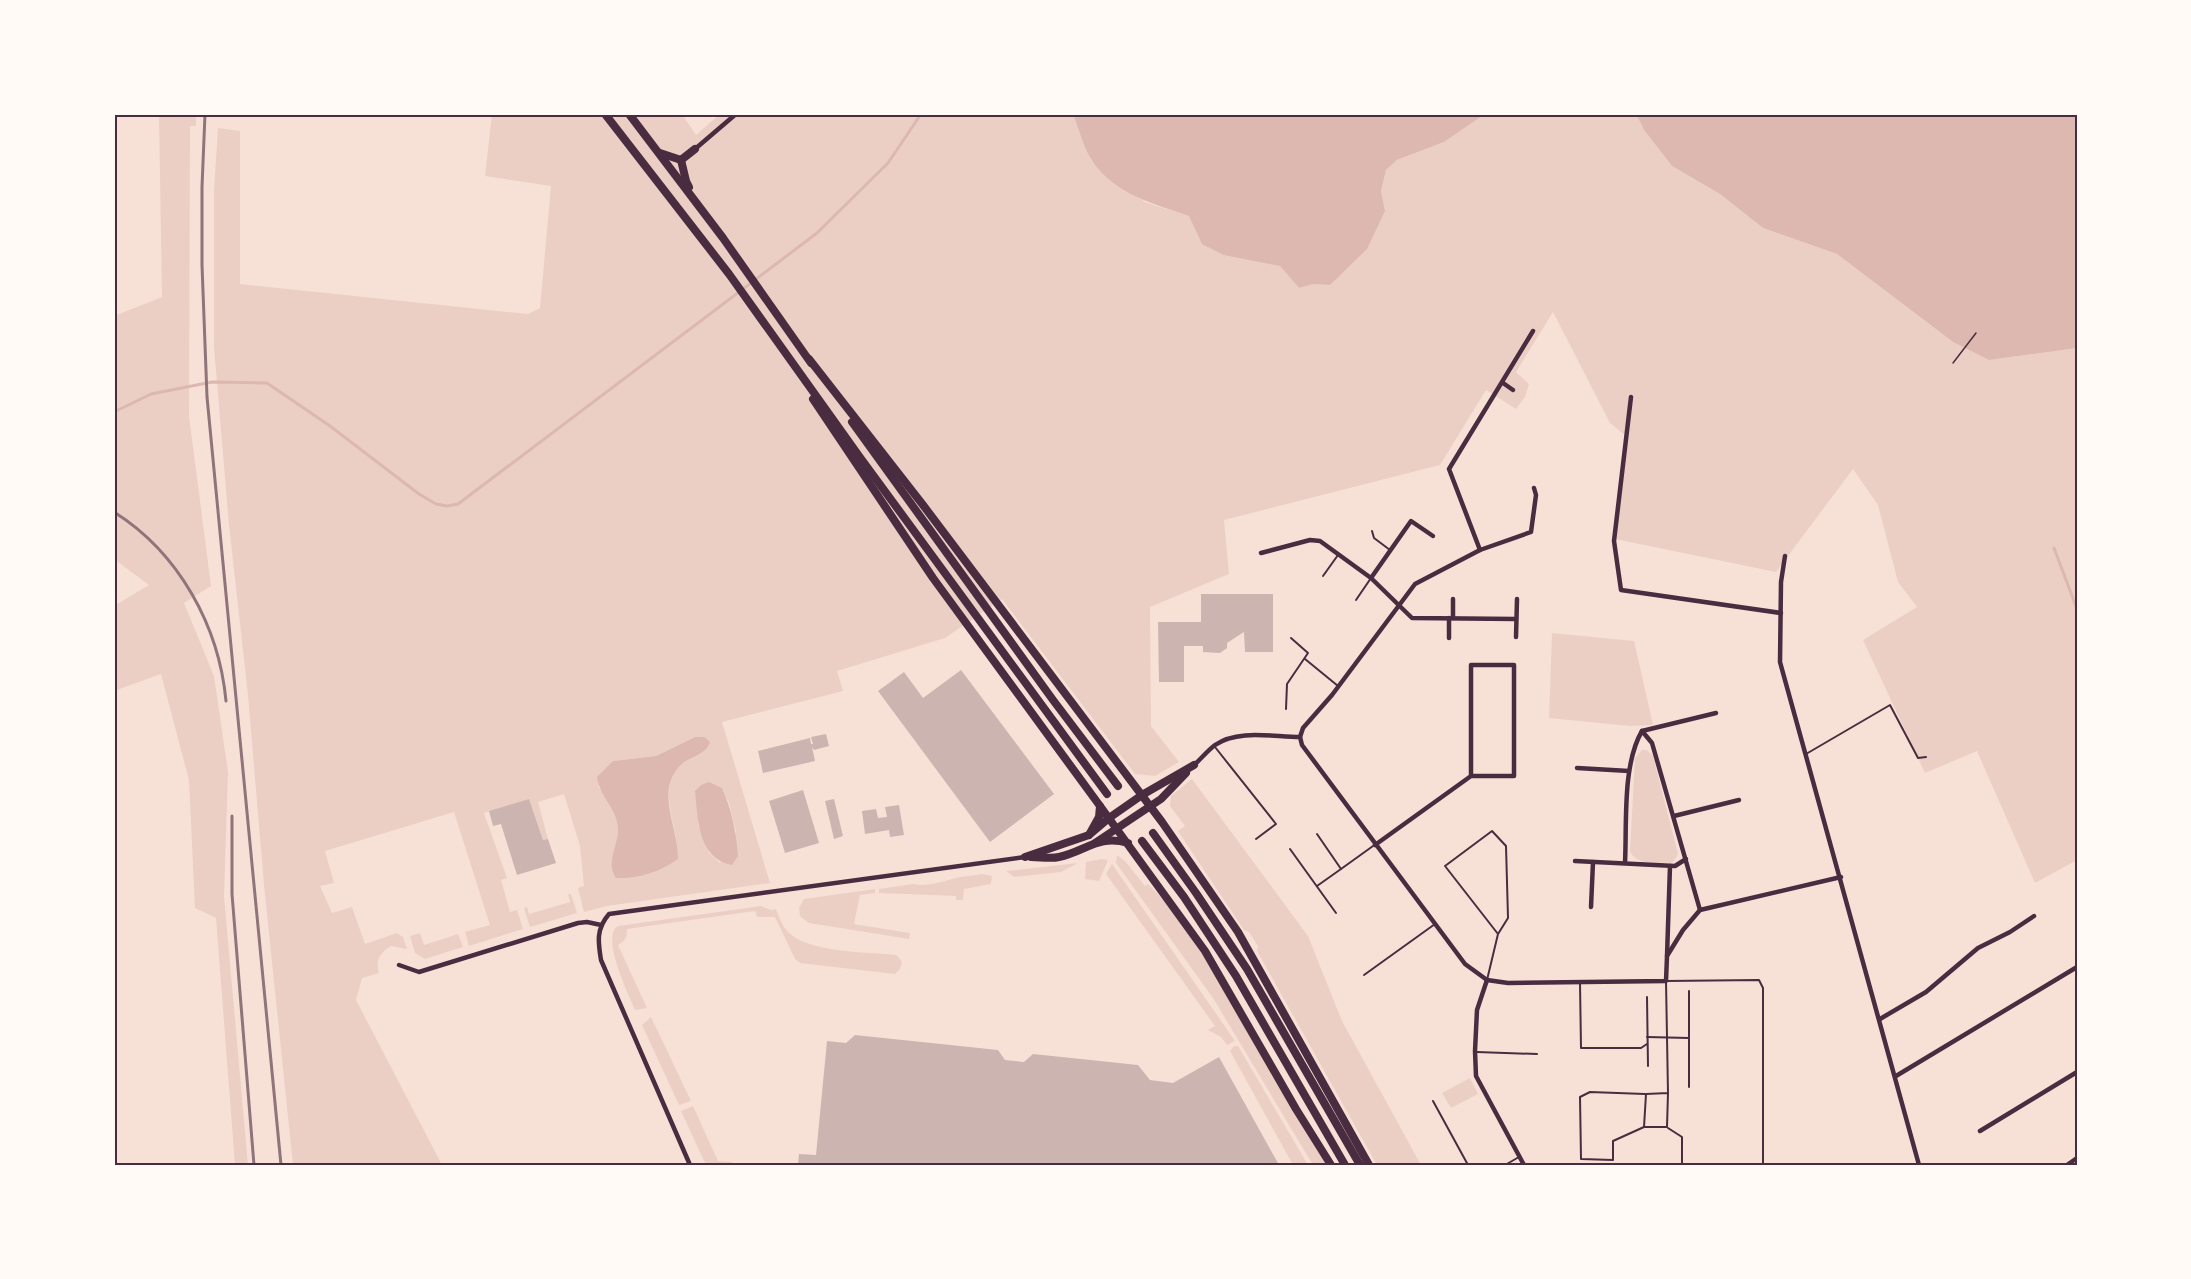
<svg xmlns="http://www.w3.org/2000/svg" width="2191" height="1279" font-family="'Source Serif 4',serif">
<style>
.green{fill:#ebcfc5;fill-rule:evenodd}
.water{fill:#dcb8b0}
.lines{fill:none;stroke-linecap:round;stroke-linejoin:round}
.stream{stroke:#dcb8b0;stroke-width:3}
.building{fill:#ccb4b1}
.path{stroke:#4a2c40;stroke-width:1.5}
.service{stroke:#4a2c40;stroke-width:2}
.minor{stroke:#4a2c40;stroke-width:4.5}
.trunk{stroke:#4a2c40;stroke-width:8}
.rail{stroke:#8f747c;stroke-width:3}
.neatline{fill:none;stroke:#4a2c40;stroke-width:2}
</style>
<rect width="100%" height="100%" fill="#f7e1d7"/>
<g class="green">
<path d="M159 114H196V126H190L189 416 211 586 184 603 214 676 228 772 224 896 248 1165H235L216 918 195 908 189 780 161 674 114 691V606L149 585 114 559V316L162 297Z"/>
<path d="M492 114H682L696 135 720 114H1073L1092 161 1145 202 1189 216 1271 263 1280 266 1299 288 1313 284 1330 285 1385 211 1381 191 1386 170 1397 160 1444 142 1485 114H1636L1644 130 1672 166 1720 194 1763 228 1837 254 1953 342 1989 360 2077 348V860L2035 883 1977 751 1925 773 1863 640 1917 607 1898 582 1878 505 1853 469 1776 572 1615 539 1626 436 1610 423 1553 312 1516 372 1529 384 1525 397 1516 409 1486 390 1440 465 1224 520 1229 574 1150 607 1151 726 1179 762 1155 776 1135 774 1002 599 945 638 837 671 843 691 722 722 770 883 607 906 584 912 578 888 584 886 580 846 564 794 538 802 548 839 543 840 529 799 484 813 507 878 501 880 510 912 517 910 523 929 469 946 465 932 490 925 454 812 325 851 334 883 320 886 332 913 352 907 365 944 397 933 403 937 407 949 391 946C380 953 375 960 379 973L362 978 356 1000 442 1165H293L264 885 248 695 229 525 214 347V191L218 128 240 131V284L528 314 540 308 551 186 485 176ZM695 737 693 757C649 778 679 824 678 859L645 875 613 873C613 856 622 828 616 815 612 804 604 795 598 786L613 761 656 756ZM722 788 729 803 736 832 720 863 709 853 698 824Z"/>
<path d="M1552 633 1634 641 1653 725 1630 726 1549 718Z"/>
<path d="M1642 750H1647L1653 756 1678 854 1674 861 1671 863C1657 862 1636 866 1630 851L1635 758Z"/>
<path d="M1192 779 1308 936 1342 1021 1421 1165H1377L1257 951 1258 946 1249 932 1244 930 1178 831 1185 826 1170 806 1171 796Z"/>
<path d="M1117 855 1126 862 1145 886 1148 884C1187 922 1214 973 1241 1020 1269 1069 1297 1117 1328 1165H1313L1213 998 1116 863Z"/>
<path d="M1102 859 1108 860 1099 881 1085 879 1086 862Z"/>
<path d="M1078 863 1061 872 1014 877 1006 871Z"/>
<path d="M1112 864 1235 1041 1227 1045 1221 1037 1208 1030 1215 1026 1106 874Z"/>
<path d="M982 874 992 876 991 884 964 889 963 900H956V896L879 893V889L913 884C927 887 940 882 952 879 961 876 972 876 982 874Z"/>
<path d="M875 889V893L860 895 854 924 910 933 909 939 809 923 800 916 799 908 804 899Z"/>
<path d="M568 894H571L577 913 530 927 524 908 527 907 529 914 570 902Z"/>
<path d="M761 906 771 910 776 909C779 917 782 925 787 931 807 953 868 952 897 955L902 962 900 969 895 974 800 963 795 959 775 917H757L755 911 627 929C627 938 626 940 618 945L647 1008 635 1010C629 995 600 937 618 926Z"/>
<path d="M420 933 424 945 458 934 463 947 425 959 415 953 410 936Z"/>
<path d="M651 1017 691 1101 679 1105 642 1025Z"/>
<path d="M1234 1046H1238L1308 1165H1293L1230 1051Z"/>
<path d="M1470 1078 1478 1094 1451 1108 1442 1093Z"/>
<path d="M693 1106 718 1161 732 1162 733 1165H706L681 1111Z"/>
</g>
<g class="water">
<path d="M1073 114H1485L1444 142 1397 160 1386 170 1381 191 1385 211 1367 249 1330 285 1313 284 1299 288 1280 266 1224 255 1202 244 1189 216C1154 204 1115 194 1093 162 1084 149 1079 129 1073 114Z"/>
<path d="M1636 114H2077V348L1989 360 1953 342 1837 254 1763 228 1720 194 1672 166 1644 130Z"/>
<path d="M695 737H704L710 742C705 757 687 756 678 768 656 794 679 830 678 859 660 872 638 879 616 878 605 863 619 844 618 828 617 808 599 796 597 777L613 761 656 756Z"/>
<path d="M709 782 722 788C732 810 736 832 738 856L732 865C698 859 698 820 695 791L701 785Z"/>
</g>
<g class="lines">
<g class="stream">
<path d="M114 412 151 394 212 382 267 383 330 426 419 494 436 504 447 506 458 504 817 233 888 163 921 114"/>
<path d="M2054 548 2077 609"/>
</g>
</g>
<g class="building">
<path d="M1201 594H1273V652H1245L1244 632 1227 643V648L1220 653 1203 652V646H1184V682H1159L1158 622H1201Z"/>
<path d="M961 670 1054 794 990 842 878 691 904 672 923 698Z"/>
<path d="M826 734 829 746 814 750 812 747 815 761 763 773 758 751 810 738 811 744H813L811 737Z"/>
<path d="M803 790 819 843 785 853 769 801Z"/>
<path d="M529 799 543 840 548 839 556 863 517 875 501 824 493 826 489 811Z"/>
<path d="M834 799 843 836 834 839 825 801Z"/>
<path d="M899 805 904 835 890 837 889 830 865 834 862 811 876 809 878 818 887 817 885 807Z"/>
<path d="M855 1035 998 1050 1005 1060 1024 1062 1033 1054 1138 1065 1150 1080 1173 1083 1219 1057 1279 1165H798L799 1154 816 1155 827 1041 846 1043Z"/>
</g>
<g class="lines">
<path class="path" d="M1953 363 1976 333"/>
<g class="service">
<path d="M1372 531 1374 538 1390 550"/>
<path d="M1323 576 1338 555"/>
<path d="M1356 600 1371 578"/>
<path d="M1305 659 1338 686"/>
<path d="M1286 709 1287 684 1308 653 1291 638"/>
<path d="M1215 747 1276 824 1256 839"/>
<path d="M1806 754 1890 705 1918 758 1926 757"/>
<path d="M1290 849 1336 913"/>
<path d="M1341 869 1373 846"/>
<path d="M1317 886 1341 869 1317 834"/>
<path d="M1364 975 1435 924"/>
<path d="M1487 980 1498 934 1445 866 1492 831 1506 846 1508 918 1498 934"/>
<path d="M1580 983 1581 1048H1641L1647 1044"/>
<path d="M1647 997 1648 1066"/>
<path d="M1647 1037 1689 1038V991"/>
<path d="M1689 1039V1087"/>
<path d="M1477 1052 1537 1054"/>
<path d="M1668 1093 1646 1094 1644 1127H1667L1668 1093 1666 981 1759 980 1763 988V1165"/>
<path d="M1433 1101 1468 1165"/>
<path d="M1644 1127 1613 1141V1160L1581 1159 1580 1097 1590 1092 1645 1094"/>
<path d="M1668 1128 1682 1137V1165"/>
<path d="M1505 1165 1519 1157"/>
</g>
<g class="minor">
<path d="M695 149 736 114"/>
<path d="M1503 383 1513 390"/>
<path d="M1631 397 1614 541 1621 590 1781 613"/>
<path d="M1480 550 1449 469 1533 331"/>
<path d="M1261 553 1310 540 1320 541 1371 578 1412 618 1516 619"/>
<path d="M1785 556 1781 582 1780 662 1919 1165"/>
<path d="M1371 578 1411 521 1433 536"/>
<path d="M1449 618V638"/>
<path d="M1453 618V599"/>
<path d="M1516 637 1517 599"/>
<path d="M1642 731 1652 743 1700 910"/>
<path d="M1300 737 1303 728 1332 695 1415 584 1480 550 1531 532 1536 495 1534 488"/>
<path d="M1194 765C1201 759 1207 751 1215 745 1238 729 1273 737 1300 737L1302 745 1465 964 1487 980 1508 983 1666 981 1667 956 1683 930 1700 910 1841 877"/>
<path d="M1577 768 1629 771"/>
<path d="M1674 816 1739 800"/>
<path d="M1375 845 1471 776H1514V665H1471V776"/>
<path d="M1575 861 1675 866 1686 859"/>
<path d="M1625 863C1627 824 1622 765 1642 731L1716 713"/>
<path d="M1591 907 1593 862"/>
<path d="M1667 956 1670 866"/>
<path d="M399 965 419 972 578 923 587 922 601 925"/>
<path d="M1487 980 1477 1010 1475 1051 1476 1076 1524 1165"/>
<path d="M1880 1019 1926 992 1978 948 2010 932 2034 916"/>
<path d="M1896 1076 2077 967"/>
<path d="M1980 1131 2077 1072"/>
<path d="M690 1165 601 960C598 942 596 929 609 914L1025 857"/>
<path d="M2067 1165 2077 1158"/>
</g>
<g class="trunk">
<path d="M605 114 729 274 859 456 1107 794"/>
<path d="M629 114 723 238 811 363"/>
<path d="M660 153 681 160"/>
<path d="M681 160 686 181 689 187"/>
<path d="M681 160 695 149"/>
<path d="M809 359 923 505 1162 822 1238 932 1369 1165"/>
<path d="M813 399 933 578 1100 806 1099 817 1089 835"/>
<path d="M852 422 1053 700 1118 786"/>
<path d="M1100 806 1205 951 1296 1109 1331 1165"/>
<path d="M1153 833 1196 893 1247 969 1360 1165"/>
<path d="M1142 841 1184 897 1236 976 1345 1165"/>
<path d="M1095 843 1161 799 1186 773"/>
<path d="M1025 857 1089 835 1109 818 1142 795 1194 765"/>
<path d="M1031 857C1040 857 1051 859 1059 857 1086 851 1099 834 1128 843"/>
</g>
<g class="rail">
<path d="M205 114 202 187V265L207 397 281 1165"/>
<path d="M114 512C179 553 219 626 226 701"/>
<path d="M232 816V894L254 1165"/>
</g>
</g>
<rect width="2191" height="1279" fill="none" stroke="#fffaf5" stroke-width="231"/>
<rect x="116" y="116" width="1960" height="1048" class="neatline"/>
</svg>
